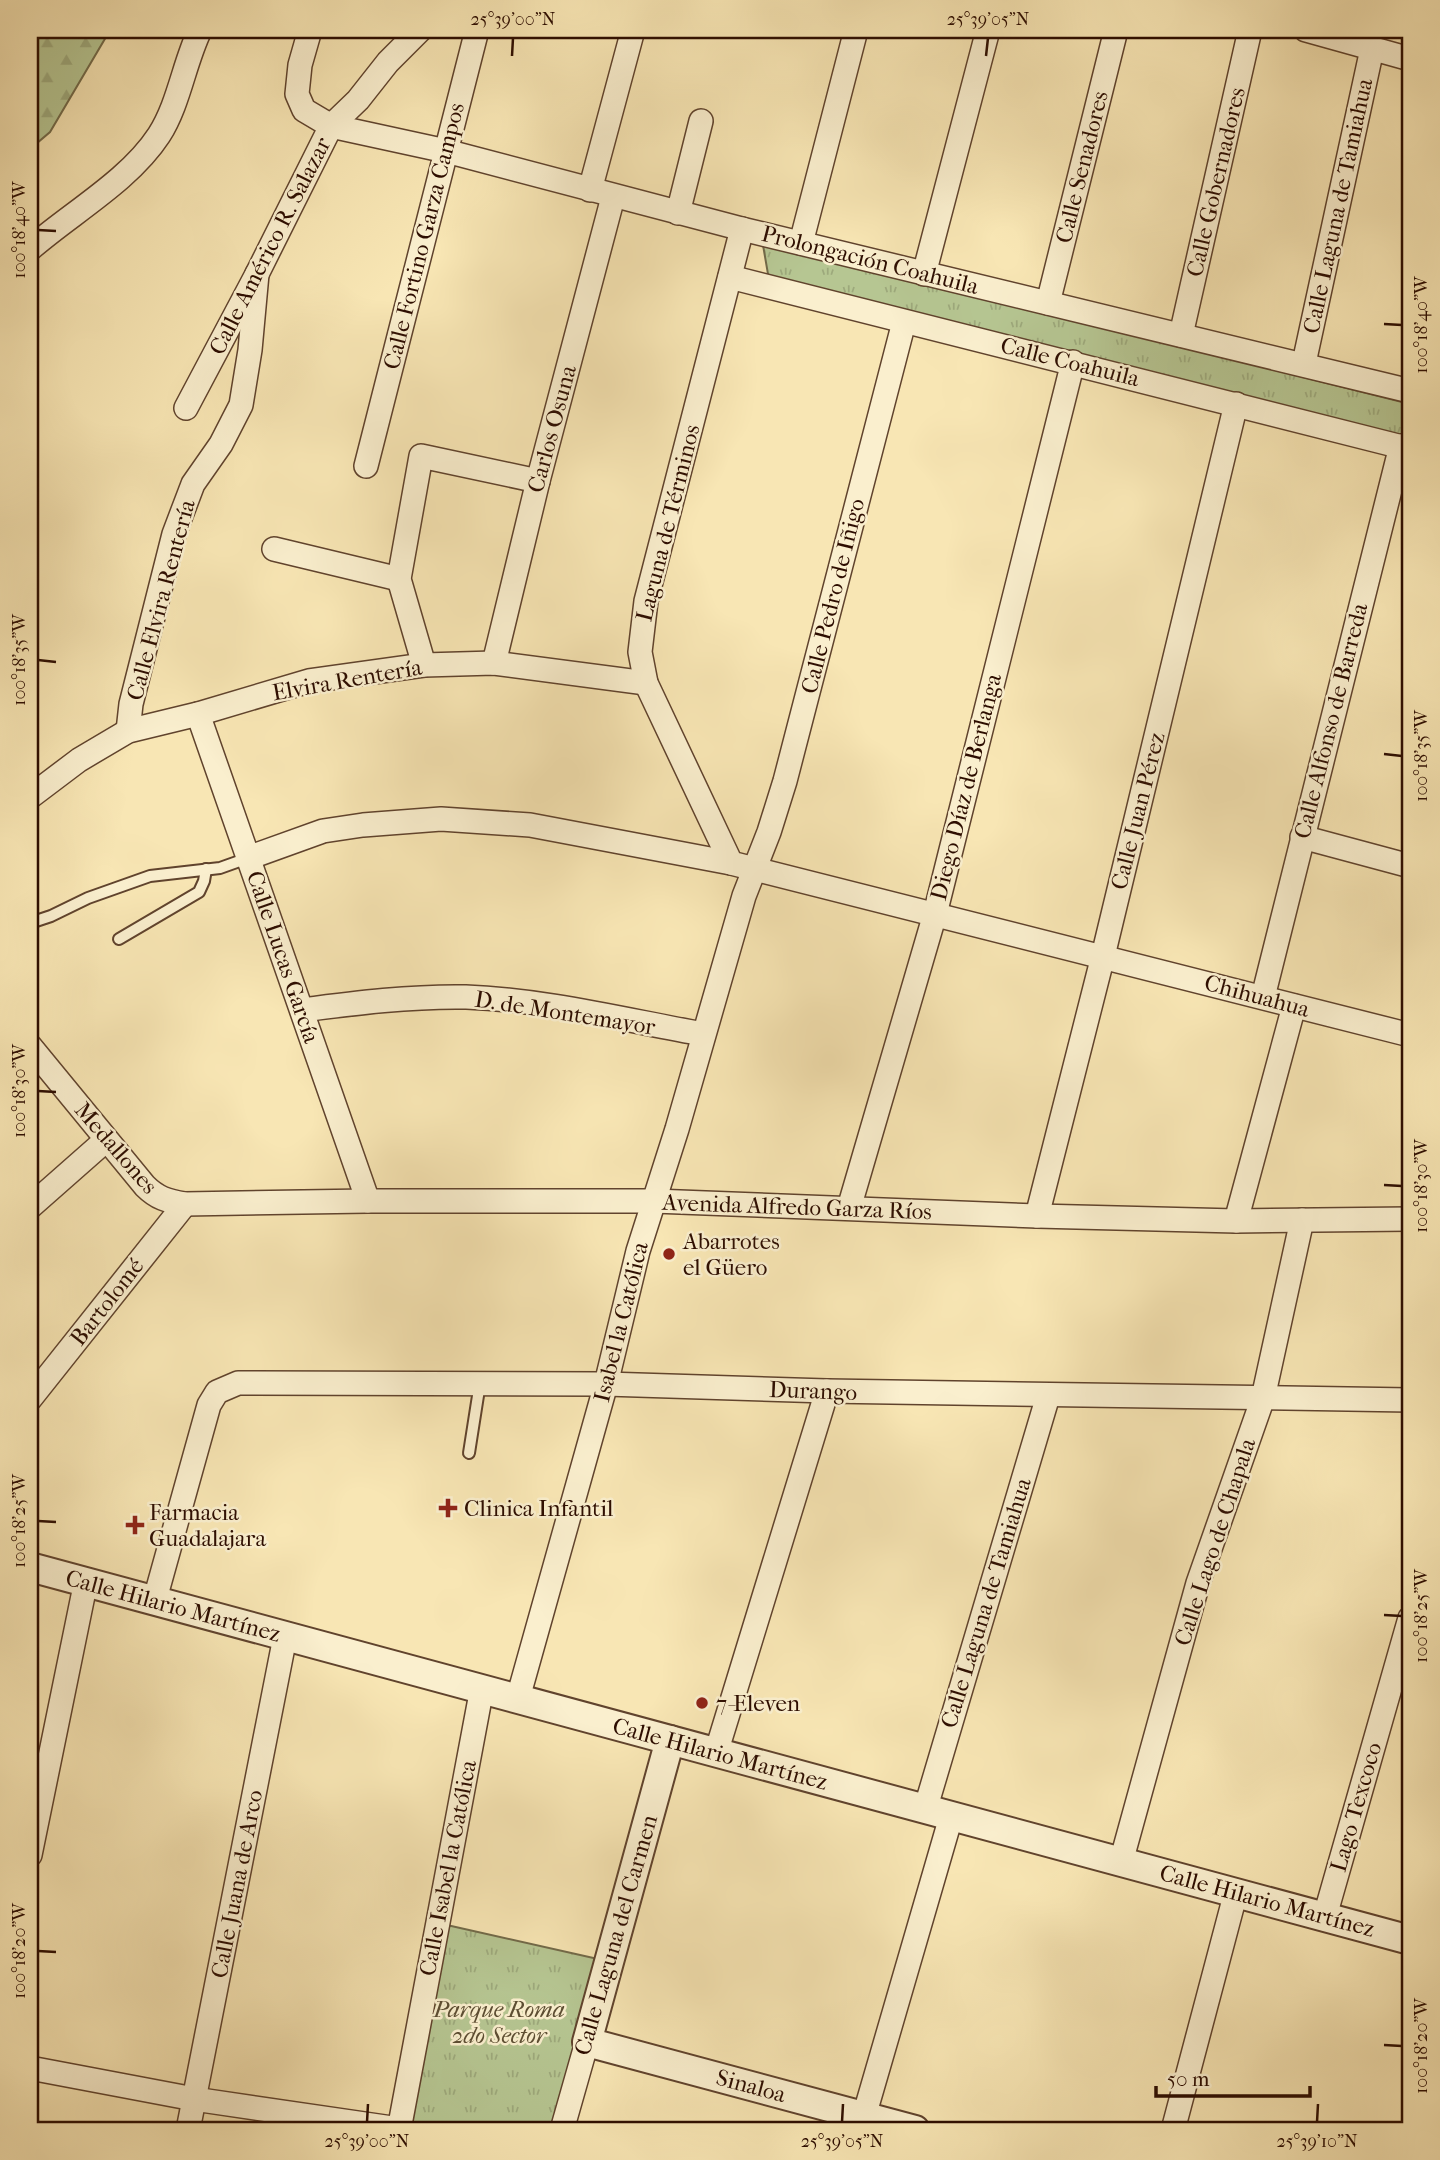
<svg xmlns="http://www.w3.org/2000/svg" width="1440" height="2160" font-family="'IM FELL French Canon',serif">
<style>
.grass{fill:url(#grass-tufts);stroke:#726a49;stroke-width:2}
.forest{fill:url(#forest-firs);stroke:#726a49;stroke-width:2}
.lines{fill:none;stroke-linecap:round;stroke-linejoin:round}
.service-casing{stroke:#60432d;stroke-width:14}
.minor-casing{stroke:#60432d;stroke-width:26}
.tertiary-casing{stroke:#60432d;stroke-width:32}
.service{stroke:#faefce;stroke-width:10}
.minor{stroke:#faefce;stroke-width:23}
.tertiary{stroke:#faefce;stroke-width:28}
.ticks{fill:none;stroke:#2d0d00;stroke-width:2.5}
.poi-dot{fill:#8f2418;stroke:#faefce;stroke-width:2.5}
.labels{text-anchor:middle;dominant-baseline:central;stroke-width:5;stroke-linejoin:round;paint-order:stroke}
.street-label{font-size:23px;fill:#2d0d00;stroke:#faefce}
.poi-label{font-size:23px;fill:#2d0d00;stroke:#faefce;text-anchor:start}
.park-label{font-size:23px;font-style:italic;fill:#5d4e33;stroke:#faefce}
.neatline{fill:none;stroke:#2d0d00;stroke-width:2.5}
.ticks-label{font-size:18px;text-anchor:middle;fill:#2d0d00}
</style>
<defs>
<pattern id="grass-tufts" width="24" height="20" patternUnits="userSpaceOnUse" patternTransform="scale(1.75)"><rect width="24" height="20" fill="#b6c692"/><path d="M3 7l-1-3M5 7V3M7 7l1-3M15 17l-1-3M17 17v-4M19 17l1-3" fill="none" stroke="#9da97c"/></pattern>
<pattern id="forest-firs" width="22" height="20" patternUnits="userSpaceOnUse" patternTransform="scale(1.75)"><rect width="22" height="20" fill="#b6c692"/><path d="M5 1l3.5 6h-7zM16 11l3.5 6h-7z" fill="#9da97c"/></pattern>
</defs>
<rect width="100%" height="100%" fill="#f8e6b4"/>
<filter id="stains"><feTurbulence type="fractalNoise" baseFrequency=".00286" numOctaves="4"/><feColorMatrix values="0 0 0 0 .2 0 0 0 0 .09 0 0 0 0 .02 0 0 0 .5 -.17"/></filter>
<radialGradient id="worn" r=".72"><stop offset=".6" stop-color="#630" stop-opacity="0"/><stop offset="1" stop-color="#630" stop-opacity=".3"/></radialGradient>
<g class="grass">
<path d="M763 245 825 257 1410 404V451L769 280Z"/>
<path d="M438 1923 598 1959 555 2130H398Z"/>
</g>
<path class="forest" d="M30 30H85L106 37 50 132 30 149Z"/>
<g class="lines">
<g class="service-casing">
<g id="service">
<path d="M30 923 51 916 88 898 150 876 220 868 248 858"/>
<path d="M119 939 199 892 204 881 206 869"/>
<path d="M469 1453 480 1383"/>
</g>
</g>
<g class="minor-casing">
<g id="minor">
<path d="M310 30 300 65 297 94 304 110 331 126 446 151 742 229 1410 391"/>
<path d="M1306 30 1410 59"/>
<path d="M590 190 633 30"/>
<path d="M678 213 701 121"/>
<path d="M742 229 646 601 640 652 646 683 731 863 1410 1035"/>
<path d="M801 243 856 30"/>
<path d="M30 249C71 213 129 181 159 135 179 104 184 63 200 30"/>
<path d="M924 274 988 30"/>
<path d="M730 277 1410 449"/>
<path d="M1048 303 1116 30"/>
<path d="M1181 335 1250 30"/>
<path d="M1304 363 1372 49"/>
<path d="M186 408 257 274 331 126 358 100 388 62 420 30"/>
<path d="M366 466 477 30"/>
<path d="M274 549 399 579"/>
<path d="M494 663 538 481 613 197"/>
<path d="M424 665 399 579 421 456 538 481"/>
<path d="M198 714 368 1201"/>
<path d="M128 731 131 704 174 534 193 484 221 444 241 405 250 350 257 274"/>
<path d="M30 797 79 760 128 731 198 714 309 681 424 665 494 663 646 683"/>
<path d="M1302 837 1410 866"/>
<path d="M248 858 323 831 363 825 441 819 530 825 731 863"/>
<path d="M1263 997 1401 446"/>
<path d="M302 1010C356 1003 411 996 466 997 546 1000 625 1020 703 1034"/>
<path d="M30 1046 145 1186C157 1198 167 1201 185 1204L368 1201H654L1037 1216 1236 1221 1410 1219"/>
<path d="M30 1207 106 1140"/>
<path d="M849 1208 935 914 1073 362"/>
<path d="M1037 1216 1103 956 1236 404"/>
<path d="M1236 1221 1294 1006"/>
<path d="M30 1399 185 1204"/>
<path d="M155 1599 209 1405 217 1392 238 1383 606 1384 827 1391 1410 1400"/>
<path d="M518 1698 606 1384 638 1251 677 1129 744 896 769 832 785 781 904 322"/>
<path d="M716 1753 827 1391"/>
<path d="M925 1810 1048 1396"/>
<path d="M30 1855 86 1581"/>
<path d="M1121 1862 1198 1583 1263 1398 1302 1220"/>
<path d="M1325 1916 1410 1618"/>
<path d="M30 2068 194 2099 399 2129"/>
<path d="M188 2130 285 1637"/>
<path d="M399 2130 482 1688"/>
<path d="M562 2130 587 2042"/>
<path d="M860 2130 951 1817"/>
<path d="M1173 2130 1236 1892"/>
</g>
</g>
<g class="tertiary-casing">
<g id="tertiary">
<path d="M30 1567 1410 1940"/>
<path d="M670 1740 587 2042 915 2130"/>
</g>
</g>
<use href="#service" class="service"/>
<use href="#minor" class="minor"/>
<use href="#tertiary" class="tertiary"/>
</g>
<path class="ticks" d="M512 56 513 38M986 56 988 38M38 230 56 231M1384 324 1402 325M38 660 56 662M1384 754 1402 756M38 1091 56 1092M1384 1185 1402 1186M38 1521 56 1522M1384 1615 1402 1616M38 1951 56 1952M1384 2045 1402 2046M367 2122 368 2104M842 2122 843 2104M1317 2122 1318 2104"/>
<g class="poi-dot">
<circle cx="669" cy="1254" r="7"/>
<path d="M444.5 1497.5h7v7h7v7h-7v7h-7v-7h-7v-7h7z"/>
<path d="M131.5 1514.5h7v7h7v7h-7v7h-7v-7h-7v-7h7z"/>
<circle cx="702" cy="1703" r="7"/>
</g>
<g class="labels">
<g class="street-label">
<text transform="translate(1082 167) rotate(-76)">Calle Senadores</text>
<text transform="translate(1216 182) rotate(-77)">Calle Gobernadores</text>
<text transform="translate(1338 206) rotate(-78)">Calle Laguna de Tamiahua</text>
<text transform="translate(424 236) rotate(-76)">Calle Fortino Garza Campos</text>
<text transform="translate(270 246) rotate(-63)">Calle Américo R. Salazar</text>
<text transform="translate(870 260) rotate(14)">Prolongación Coahuila</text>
<text transform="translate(1070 362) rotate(14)">Calle Coahuila</text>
<text transform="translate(552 429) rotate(-75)">Carlos Osuna</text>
<text transform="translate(668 523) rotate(-76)">Laguna de Términos</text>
<text transform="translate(833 596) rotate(-76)">Calle Pedro de Iñigo</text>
<text transform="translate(161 600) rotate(-75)">Calle Elvira Rentería</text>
<text transform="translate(347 680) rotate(-10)">Elvira Rentería</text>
<text transform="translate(1331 721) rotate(-76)">Calle Alfonso de Barreda</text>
<text transform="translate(966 787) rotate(-76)">Diego Díaz de Berlanga</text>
<text transform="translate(1138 811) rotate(-76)">Calle Juan Pérez</text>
<text transform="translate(283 957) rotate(71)">Calle Lucas García</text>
<text transform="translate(1257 996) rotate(15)">Chihuahua</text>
<text transform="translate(565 1013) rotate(9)">D. de Montemayor</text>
<text transform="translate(116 1148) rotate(49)">Medallones</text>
<text transform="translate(797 1207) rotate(2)">Avenida Alfredo Garza Ríos</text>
<text transform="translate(107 1302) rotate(-52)">Bartolomé</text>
<text transform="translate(621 1322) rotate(-76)">Isabel la Católica</text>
<text transform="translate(813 1391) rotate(2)">Durango</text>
<text transform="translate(1215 1542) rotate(-72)">Calle Lago de Chapala</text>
<text transform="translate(986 1603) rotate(-73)">Calle Laguna de Tamiahua</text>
<text transform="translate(173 1606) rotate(15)">Calle Hilario Martínez</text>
<text transform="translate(720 1754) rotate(15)">Calle Hilario Martínez</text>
<text transform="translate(1356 1807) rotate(-74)">Lago Texcoco</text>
<text transform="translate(448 1868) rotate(-79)">Calle Isabel la Católica</text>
<text transform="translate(237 1884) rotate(-79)">Calle Juana de Arco</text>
<text transform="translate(1267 1901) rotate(15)">Calle Hilario Martínez</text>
<text transform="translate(616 1935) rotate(-74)">Calle Laguna del Carmen</text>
<text transform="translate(751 2086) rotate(15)">Sinaloa</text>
</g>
<g class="poi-label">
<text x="683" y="1241">Abarrotes<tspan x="683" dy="26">el Güero</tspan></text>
<text x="464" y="1508">Clinica Infantil</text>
<text x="149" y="1512">Farmacia<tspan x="149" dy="26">Guadalajara</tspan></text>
<text x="716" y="1703">7-Eleven</text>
</g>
<g class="park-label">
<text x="499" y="2009">Parque Roma<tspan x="499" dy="26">2do Sector</tspan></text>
</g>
</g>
<rect width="1440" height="2160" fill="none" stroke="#f8e6b4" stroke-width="77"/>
<path d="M1156 2086v10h154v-10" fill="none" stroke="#2d0d00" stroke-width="3.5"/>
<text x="1167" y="2086" font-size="21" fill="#2d0d00" stroke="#faefce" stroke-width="5" paint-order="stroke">50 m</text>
<rect x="38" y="38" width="1364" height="2084" class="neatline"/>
<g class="ticks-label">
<text x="513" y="25">25°39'00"N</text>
<text x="988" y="25">25°39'05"N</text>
<text transform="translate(19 230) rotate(-90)" y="6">100°18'40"W</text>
<text transform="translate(1421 325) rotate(-90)" y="6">100°18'40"W</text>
<text transform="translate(19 660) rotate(-90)" y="6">100°18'35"W</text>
<text transform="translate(1421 756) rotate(-90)" y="6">100°18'35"W</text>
<text transform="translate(19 1091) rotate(-90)" y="6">100°18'30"W</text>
<text transform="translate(1421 1186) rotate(-90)" y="6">100°18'30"W</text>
<text transform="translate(19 1521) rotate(-90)" y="6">100°18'25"W</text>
<text transform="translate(1421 1616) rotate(-90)" y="6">100°18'25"W</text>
<text transform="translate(19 1951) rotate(-90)" y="6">100°18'20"W</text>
<text transform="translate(1421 2046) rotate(-90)" y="6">100°18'20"W</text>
<text x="367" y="2147">25°39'00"N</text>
<text x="842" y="2147">25°39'05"N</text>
<text x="1317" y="2147">25°39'10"N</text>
</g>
<rect width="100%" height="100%" filter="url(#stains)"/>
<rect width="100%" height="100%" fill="url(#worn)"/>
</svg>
